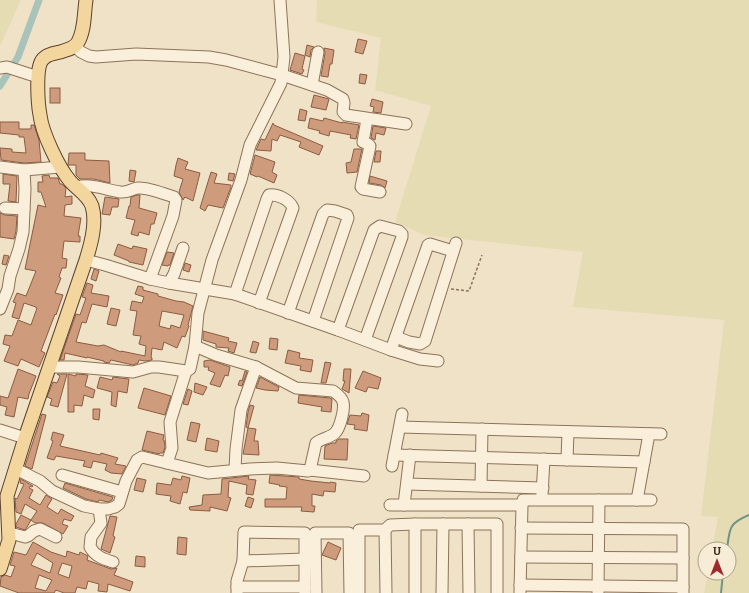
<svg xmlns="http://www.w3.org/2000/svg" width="749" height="593" font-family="Bitter,serif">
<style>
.farmland{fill:#e5dcb4}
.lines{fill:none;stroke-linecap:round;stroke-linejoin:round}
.stream{stroke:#6e9288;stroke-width:2}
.canal{stroke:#a8c3ba;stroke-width:7}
.building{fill:#ce9b7c;stroke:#8c5c41;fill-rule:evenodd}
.minor-casing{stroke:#8c735b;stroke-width:13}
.major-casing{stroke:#5a422f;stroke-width:15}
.path{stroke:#8c735b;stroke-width:1.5;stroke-dasharray:3 2;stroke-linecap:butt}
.minor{stroke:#faefda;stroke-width:11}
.major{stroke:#f3d59e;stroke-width:13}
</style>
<rect width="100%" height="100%" fill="#f0e2c7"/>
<g class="farmland">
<path d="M0 0H21L0 46Z"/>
<path d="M317 0H749V593H704L708 573H729V549H712L718 517 701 516 724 320 573 307 583 252 424 235 395 222 431 106 375 90 381 38 316 22Z"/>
</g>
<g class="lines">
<g class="stream">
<path d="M727 549C730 528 728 524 749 515"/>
<path d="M721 593 723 573"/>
</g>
<path class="canal" d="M0 86 18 57 39 0"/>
</g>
<g class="building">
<path d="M358 39 367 41 363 54 355 52Z"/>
<path d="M307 45 314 47 311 50 310 57 305 55Z"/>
<path d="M324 48 334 50 332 64H330L328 77 321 76 325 53Z"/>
<path d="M295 53 305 56 302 69 304 70 302 74 290 70Z"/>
<path d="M360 74 367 75 365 84 359 83Z"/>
<rect x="50" y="88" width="10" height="15"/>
<path d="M314 95 329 99 326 110 311 107Z"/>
<path d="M372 99 383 102 381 113 373 112 374 107 370 106Z"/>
<path d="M300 109 307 111 305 121 298 120Z"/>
<path d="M310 118 323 121 324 118 342 123V122L359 125 356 139 350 138 351 135 330 131 329 136 319 133 320 131 308 128Z"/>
<path d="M0 122H19V129H31V125H34L39 140 41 162 24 163 1 160 0 148 12 149V152L26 153 24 137H19V135L0 133Z"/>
<path d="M273 123 274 125 323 146 319 155 299 147 301 142 280 135 277 141 272 139 271 151 256 150 261 139 265 140Z"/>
<path d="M373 126 386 128 384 135 376 133 375 140 371 138Z"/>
<path d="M354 149H362L357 172 347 173 346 163 351 162Z"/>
<path d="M376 151H381L380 162H374Z"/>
<path d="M69 153H85V160L109 161 110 183 94 179H80L76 175V165H68Z"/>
<path d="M255 155 275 162 272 172 277 175 274 183 258 176 257 177 250 174Z"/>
<path d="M178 158 188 162 185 169 200 173 193 201 185 197 183 200 179 192 183 179 174 176 176 165Z"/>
<path d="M130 170 136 171 134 182 129 181Z"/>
<path d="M211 172 217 174 214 183 231 185V187L223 208 208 205 205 211 200 208Z"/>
<path d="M229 173 235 174 233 181 228 180Z"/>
<path d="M3 174 17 176 16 202 8 201 10 184H3Z"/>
<path d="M49 175 50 178H58L60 184H62L66 188 65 197 72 196V204L65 205 64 216 81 218 78 236H80V242L64 241 62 258 67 259 66 268H62L59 277 61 278 55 293 63 295 56 315 55 314 41 351 45 353 39 367 21 359 18 366 4 361 10 346 3 344 5 335 12 336 18 320 31 325 37 308H36V307L24 303 19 319 12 317 16 303 13 302 17 293 26 296 36 271 25 269 38 205 46 207 41 192H38V182H43L42 176Z"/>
<path d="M370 176 387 181 385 188 381 185 369 183Z"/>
<path d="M137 195H140L139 208 157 213 154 224H151L149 235 139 232 138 236 131 234 135 220 126 218 129 206H130L131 197Z"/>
<path d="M105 197 119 199 118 207H112L110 215 102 214Z"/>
<path d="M0 213 5 215 17 216 16 231 14 239 0 237Z"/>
<path d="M118 244 132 249 133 246 147 249 143 265 129 262V261L114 255Z"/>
<path d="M167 252 174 253 170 265H168V266L162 265Z"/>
<path d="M4 255 9 256 6 265 2 264Z"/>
<path d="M185 263 191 265 189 272 183 270Z"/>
<path d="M94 269 99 271 96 281 91 279Z"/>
<path d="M87 283 93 285 91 293 109 296 107 307 92 304 86 323 82 322 76 342 98 346 104 345 121 352V351L145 356 146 346 139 344 141 336 133 335 137 311 130 310 132 301 142 303 144 297 135 294 138 286 143 287V290L158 294V296L176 301 184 302 193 306 188 325 189 326 185 337 182 336 177 348 164 342 162 350 152 348 151 358H152V360L145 361 139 360 138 363 133 365 111 360 109 363 104 362V361L87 357V358L65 353 64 360H60L76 314 80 315 86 298 82 297ZM162 311 184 315 180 328 171 325 170 329 159 326Z"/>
<path d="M111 308 120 310 116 326 107 324Z"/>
<path d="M203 331 229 338 228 341 237 343 234 353 228 351 229 348 216 347V344L203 340Z"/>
<path d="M270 338 278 339 277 350 269 349Z"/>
<path d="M253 341 259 343 256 353 250 352Z"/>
<path d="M288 350 300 353 299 358 313 360 311 372 300 370 301 366 285 363Z"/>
<path d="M210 360 230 367 228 376 225 375 220 387 210 384 215 373 208 370 209 367H204V361Z"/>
<path d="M325 362 331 363 326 383H321Z"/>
<path d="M18 369 36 376 29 394 28 399 18 397 14 417 5 415 7 407 0 405V396L8 398Z"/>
<path d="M344 369H351L349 393 342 389 345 381H343Z"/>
<path d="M245 371 247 372 242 386 238 385 240 380 242 381Z"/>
<path d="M363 371 381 378 378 389 368 387 366 392 355 388Z"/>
<path d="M57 374H67L58 407 50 405 52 399 47 397 53 382 57 383 60 376Z"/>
<path d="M68 374 76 376V374L88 375 85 386 95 390 93 398 84 395 82 406 74 405V412H68Z"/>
<path d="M100 377 112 380 113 377 129 379 127 393 118 391 116 407 111 405 112 392 97 388Z"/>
<path d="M260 377 279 387 278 391 265 390 256 388Z"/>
<path d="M195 383 207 387 203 395 194 392Z"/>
<path d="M144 388 171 396 165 415 138 408Z"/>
<path d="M188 389 192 391 188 405 183 404Z"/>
<path d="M299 395 330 398 332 399 331 412 321 411 322 407 298 403Z"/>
<path d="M250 405 254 406 248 428 246 427 248 412Z"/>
<path d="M93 409H100L99 420 93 419Z"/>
<path d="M362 413 369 415 367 431 354 429 355 425 347 424 350 415 361 416Z"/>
<path d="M42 414 46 415 32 469 25 466Z"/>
<path d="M191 422 200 424 196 442 187 440Z"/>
<path d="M248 428 256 429 254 441H258L259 455 243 454Z"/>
<path d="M147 431 164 435 163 440H164L165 447 163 453H160L159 454 142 450Z"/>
<path d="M53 432 64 435 60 446 100 455 101 453 118 458 115 464 126 466 122 474 111 473 105 470 107 464 93 461 91 468 83 466 85 461 56 456 54 460 47 458 53 441 51 440Z"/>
<path d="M207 438 219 441 217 452 205 450Z"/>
<path d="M339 439H348L347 460 324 459 325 446 332 443H336V441Z"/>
<path d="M270 475 299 477V479L311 481 330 483V482L336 483 335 492 324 491 323 496 312 494V506H315L314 512 301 511 302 507H265V499H286L287 487 279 486 280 485 269 483Z"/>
<path d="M182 476 190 478 187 493 183 492 180 504 170 501 171 496 156 494 157 483 171 485 173 478 181 480Z"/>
<path d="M249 476 248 479 256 480 253 495 246 494 247 485 229 481 228 497 231 498 227 511 210 507V511L190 510 189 507 202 505 203 495 221 494 222 479Z"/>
<path d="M137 478 146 480 143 492 134 490Z"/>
<path d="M21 479 33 486 32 487 30 486 29 488 33 490 29 498 40 505 46 495 52 499 47 507 58 514 61 509 74 516 71 521 64 519 62 524 68 526 63 534 43 523H35L31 520 37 511 25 504 21 514 16 512 15 498 17 499 24 484 20 483Z"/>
<path d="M65 483 113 497 112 500 108 502 99 500 98 502 86 499 63 488Z"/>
<path d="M248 497 254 499 251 508 245 506Z"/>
<path d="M21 515 31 520 27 527 25 530 16 527V524Z"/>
<path d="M110 516 117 517 113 536 115 537 110 553 101 549Z"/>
<path d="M178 537 187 538 186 555 177 554Z"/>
<path d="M33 542 51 552 66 557 67 551 79 555 80 552 88 556 87 560 111 569 117 568 114 575 133 582 130 591 108 584 107 592 98 591 99 584 88 581 86 589 77 587 75 593H64L56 590 54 593H19L0 586 1 577 5 575 11 577 15 566 10 565 14 552 26 555ZM37 553 53 563 50 573 31 565ZM62 563 72 566 69 578 58 574ZM39 575 52 580 46 591 35 588Z"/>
<path d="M328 542 341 548 336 560 322 555Z"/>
<path d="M136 556 145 557V567L135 566Z"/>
</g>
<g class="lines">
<g class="minor-casing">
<g id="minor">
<path d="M75 46 81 52 89 56 96 57 136 54 209 57 226 60 282 75 327 90 343 99 344 103 343 112 346 115 406 124"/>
<path d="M0 68 7 67 38 77"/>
<path d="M312 85 318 52"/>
<path d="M367 119 363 142 368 144 370 146 361 187 363 189 380 192"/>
<path d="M0 167 24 170 60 167"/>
<path d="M77 187C91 183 106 190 120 192 128 193 131 189 138 188 147 187 165 194 174 197L176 200 173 216 150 279 105 265 86 260"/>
<path d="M5 208 24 209"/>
<path d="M150 279 169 283 174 274 183 248"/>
<path d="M169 283 235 294 338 330 391 350 420 359 438 361"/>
<path d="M235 294 267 199 269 195C278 194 290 200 293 208L259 303"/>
<path d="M0 309 8 289 10 276 19 249 23 232 25 189 24 170"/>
<path d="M288 313 323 214 327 210 335 211 347 215 348 218 313 321"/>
<path d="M338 330 374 230 380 226 399 231 402 234V237L365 340"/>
<path d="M396 337 409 342 420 344 425 341 456 243"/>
<path d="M391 350 428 245 430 244 453 251"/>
<path d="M49 367H78L133 372 151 367H159L186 371 190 369 195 346 198 313 212 260 241 180 250 145 281 83 284 57 280 0"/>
<path d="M400 427 661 434"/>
<path d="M0 430 25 438"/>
<path d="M394 455 644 462"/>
<path d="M567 460 568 432"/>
<path d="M167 463 172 448 170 422 186 371"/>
<path d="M392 466 402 414"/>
<path d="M16 469 40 481 52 491 84 506 99 509H108L115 507 119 504 126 481 137 460 142 457 208 473 250 469 277 468 308 471 310 470 316 443C322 438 330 438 335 433 340 428 345 409 343 402 342 397 337 394 333 391L296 388 256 367 216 355 195 346"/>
<path d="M235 470 236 449 241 410 256 367"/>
<path d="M310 470 364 476"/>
<path d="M62 475 122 492"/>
<path d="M407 484 543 488"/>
<path d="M481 486 482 429"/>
<path d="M542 495 544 459"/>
<path d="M637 500 649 434"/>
<path d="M390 505H522L523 500H651"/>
<path d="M404 505 410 455"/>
<path d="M99 509 101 523 91 537 90 547C95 556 103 559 113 562"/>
<path d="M468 524 469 593"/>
<path d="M521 528 683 529V593"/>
<path d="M385 530 390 525 415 524"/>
<path d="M10 533 25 537 28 536 34 531 40 529 56 537"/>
<path d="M521 557 683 558"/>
<path d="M243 561 305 559"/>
<path d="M520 585 683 587"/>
<path d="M237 587H305"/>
<path d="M520 592 522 505"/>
<path d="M598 592 599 500"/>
<path d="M237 593V581L243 561 244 532 305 533V593"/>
<path d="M316 593 315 533H349L350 593"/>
<path d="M359 593V530H385L386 593"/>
<path d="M415 593V524H497V593"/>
<path d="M442 593 443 524"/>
</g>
</g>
<g class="major-casing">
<path id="major" d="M0 569 9 540 7 496 25 438 86 260C91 244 97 223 92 206 88 195 78 190 70 181 59 168 42 133 40 115 38 104 35 67 43 59 47 54 55 53 60 52 67 50 75 48 78 42 85 30 84 13 86 0"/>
</g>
<path class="path" d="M451 289 469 291 482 255"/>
<use href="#minor" class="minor"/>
<use href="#major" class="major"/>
</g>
<g transform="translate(717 561)"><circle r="19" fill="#f7ecd6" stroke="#ac9f8d"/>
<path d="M0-3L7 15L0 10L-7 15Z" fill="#9c2a2f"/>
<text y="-6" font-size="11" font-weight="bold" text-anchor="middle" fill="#3c2c1f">U</text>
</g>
</svg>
